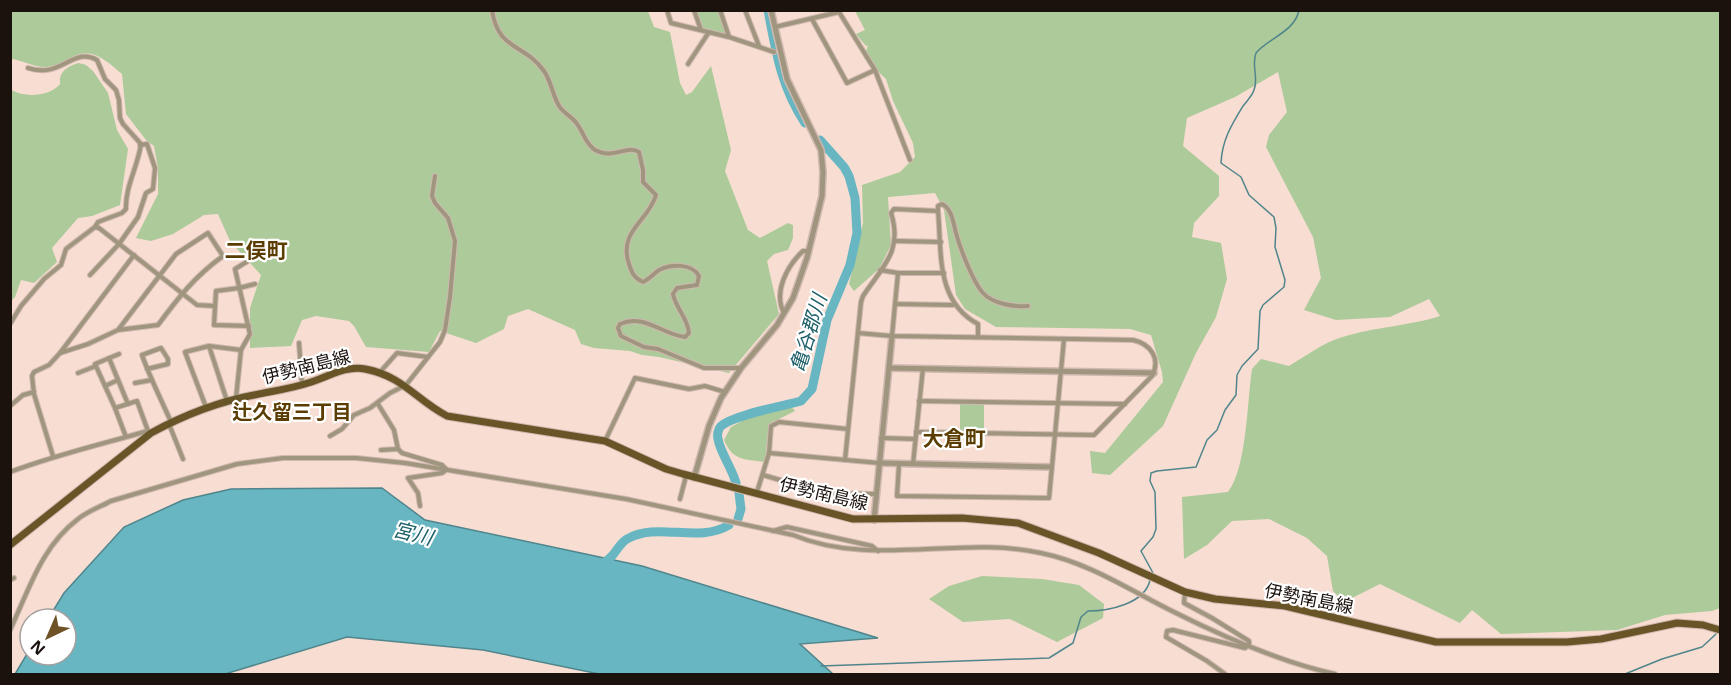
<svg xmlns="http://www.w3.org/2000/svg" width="1731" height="685" font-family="'Noto Sans','Noto Sans JP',sans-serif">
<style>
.green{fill:#acca9a}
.water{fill:#67b6c2;stroke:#50858c;stroke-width:1.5}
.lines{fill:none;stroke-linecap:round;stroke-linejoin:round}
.stream{stroke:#50858c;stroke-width:1.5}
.river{stroke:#67b6c2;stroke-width:9}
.minor-casing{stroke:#cfb8af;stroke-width:6}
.tertiary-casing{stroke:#cfb8af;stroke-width:8}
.primary-casing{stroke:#cfb8af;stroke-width:9}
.minor{stroke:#a0957e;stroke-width:4}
.tertiary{stroke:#a0957e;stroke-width:5}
.primary{stroke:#685527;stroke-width:7}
.labels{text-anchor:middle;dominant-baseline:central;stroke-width:4.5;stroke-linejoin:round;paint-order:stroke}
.street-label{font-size:18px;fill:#1b120e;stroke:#fff}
.water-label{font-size:20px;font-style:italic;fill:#1e6069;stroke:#fff}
.neighbourhood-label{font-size:20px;font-weight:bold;fill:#5b3d01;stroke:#fff}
.quarter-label{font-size:21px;font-weight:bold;fill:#5b3d01;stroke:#fff}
</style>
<rect width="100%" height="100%" fill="#f7ddd2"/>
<g class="green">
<path d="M11 11H648L654 27 670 32 680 83 686 95 692 92 711 66 731 150 725 171 748 230 760 238 788 223 793 225V238L788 250 774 254 767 261 779 314 729 373 659 357 642 355 630 351 594 348 581 344 575 330 528 309 508 316 504 329 476 343 440 331 429 352 366 347 354 326 349 321 316 316 302 320 291 346 250 348V308L261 275 230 241 218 214 204 215 173 234 151 241 136 238 158 194V168L154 146 146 140 126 114 122 74C107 62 93 46 73 57 65 62 56 66 47 67 35 68 23 60 11 59Z"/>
<path d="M694 11H720L729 37 701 30Z"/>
<path d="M855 11H1720V608L1712 611 1665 615 1617 630 1501 634 1472 610 1460 623 1380 584 1344 602 1333 591 1327 556 1307 538 1269 519 1232 521 1207 545 1184 559 1182 497 1228 492C1247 467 1247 402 1252 369L1261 359 1289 366C1304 357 1319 346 1334 340 1368 327 1406 327 1440 316L1429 299 1390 317 1336 320 1304 310 1321 278 1313 237 1266 147 1269 135 1287 112 1278 72 1235 97 1187 118 1183 146 1219 176V196L1194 223 1192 237 1221 243 1227 279 1216 317 1196 353 1163 426 1110 475 1092 473 1090 451 1105 453 1163 382 1162 372 1151 335 1130 329 996 327 965 309 956 295 944 210 935 193 888 197 891 245 879 269 854 291 849 284 863 223 862 185 900 172 915 157 913 143 893 101 886 79 864 58 868 45 866 46 856 34 865 30Z"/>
<path d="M79 63 86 65 93 71 108 93 117 130 128 149 120 205 92 216 78 218 52 248 57 262 34 283 21 280 15 297 11 301V90C24 97 45 97 57 87 63 82 59 84 60 78 62 69 71 65 79 63Z"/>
<rect x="960" y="404" width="24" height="26"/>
<path d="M791 406 795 411 769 424 765 462C744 459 733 461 724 440L731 427 753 415Z"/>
<path d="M982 576 1042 579 1079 585 1104 604 1103 618 1057 642 1010 619 963 622 929 599 949 586Z"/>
</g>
<path class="water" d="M382 488 425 520 642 566 878 638 800 644 833 674H599L483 650 347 637 225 674H15L30 649V655H66V619H48L64 593 124 527 183 500 231 489Z"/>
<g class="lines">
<g class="stream">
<path d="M1153 573 1141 551 1153 537 1156 529 1155 492 1150 481 1151 473 1157 471 1196 467 1207 440 1217 430 1225 410 1236 395 1237 375 1242 366 1258 349 1260 311 1263 305 1284 287 1285 280 1275 247 1276 228 1274 217 1249 195 1241 177 1221 163C1222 140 1232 124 1243 106 1247 101 1252 96 1254 90 1259 78 1251 65 1256 53 1268 38 1295 32 1299 10"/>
<path d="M1720 626V625"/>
<path d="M821 666 1049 658 1073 643 1081 617 1088 611C1108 611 1145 604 1150 580"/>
<path d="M1625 674 1662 659 1702 647 1716 634"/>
</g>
<g class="river">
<path d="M768 10C776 52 781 87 805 123"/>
<path d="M736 483C732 468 720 452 718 439 717 435 718 429 721 426 733 415 783 406 801 401L812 389 827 320 850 265 857 233 855 198 849 176 844 167 820 140"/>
<path d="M738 519 741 509 739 493"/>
<path d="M600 566C604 563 608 560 611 557 617 551 619 544 627 539 657 521 698 544 729 525"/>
</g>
<g class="minor-casing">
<g id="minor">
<path d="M492 10C498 51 524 43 544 71 551 81 552 93 558 104 562 113 572 116 577 124 584 133 585 143 595 150 613 160 628 144 639 152L643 170V182L656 195C648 222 618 231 629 264 632 273 634 278 643 282 650 279 653 274 659 270 671 264 692 263 699 276L697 285 677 288 673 294C676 309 688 318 689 333L685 337C663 335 644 313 620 324L618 328 621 336 644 347 658 349 704 368H741"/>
<path d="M667 10 671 23 729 37 774 52"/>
<path d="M694 10 701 30"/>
<path d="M720 10 729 37"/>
<path d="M745 10 759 46"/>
<path d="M812 19 847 83 875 70"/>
<path d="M775 27 839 12 875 70 910 160"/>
<path d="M688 64 709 32"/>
<path d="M938 211V206L942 204C952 209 953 222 956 233 960 248 973 282 983 293 993 304 1014 307 1028 306"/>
<path d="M95 227 99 228 197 305 215 306"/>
<path d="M896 241 941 242"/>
<path d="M880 270 898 273"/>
<path d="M90 275 119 244 138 217 146 193 153 189 155 168 147 144 140 145"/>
<path d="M895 304 953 305"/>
<path d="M784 313C773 292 787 266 803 251H808"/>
<path d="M10 324 21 306 44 279 61 265 66 249 95 227 98 222 122 213 126 209C125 187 138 166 141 144L123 124 120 118 119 100 116 90 105 79 97 60C73 46 62 79 28 68"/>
<path d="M249 326 214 325 216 291 239 288 255 284"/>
<path d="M858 333 892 336 1133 340C1151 344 1161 359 1152 376L1094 435 916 432"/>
<path d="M892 336 898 273H944"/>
<path d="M299 343 302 384"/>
<path d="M209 346 227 401"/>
<path d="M60 353 88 344 118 330 158 325C178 298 195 276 223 256L208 233 176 254 118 330"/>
<path d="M119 354 95 364 115 408 137 401 148 431"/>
<path d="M109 358 128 404"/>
<path d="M147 369 168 364V359L161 348 142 355C150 378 161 399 171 422"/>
<path d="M380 372 397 353 428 357"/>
<path d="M78 373 96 366"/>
<path d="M135 383 152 380"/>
<path d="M105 386 118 380"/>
<path d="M236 398 241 350 250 334 235 269 248 261"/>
<path d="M919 401 1125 404"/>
<path d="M378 404 394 430 398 449 402 453 442 465 446 469"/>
<path d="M10 406 23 395 34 392"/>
<path d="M206 407 185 352 209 346 241 350"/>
<path d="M115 408 126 437"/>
<path d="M169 424 183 459"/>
<path d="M330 436 342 429 354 415 370 408 390 393 406 385 440 342 445 330 450 297 455 241 448 218 435 203 432 196 435 176"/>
<path d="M881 438 915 439"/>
<path d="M605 441 635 378 689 389 705 386 725 392"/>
<path d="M381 450 398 449"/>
<path d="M769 453 879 463"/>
<path d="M53 456 34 394 32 376 34 372 49 365 60 353 134 255"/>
<path d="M845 460 861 302 863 296C883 266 903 251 891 213L894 209 938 211C942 252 935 301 978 324V337"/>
<path d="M899 464 897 496 1049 498 1064 339"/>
<path d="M913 464 923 368"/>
<path d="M10 472C55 455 102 444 148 431"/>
<path d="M763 475 824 493 876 494"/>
<path d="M757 492 769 453 771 426 779 422 848 429"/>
<path d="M680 499 686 476"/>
<path d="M420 506 418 493 408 478 442 473 446 470"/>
<path d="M773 531 787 527 872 546 878 551"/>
<path d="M10 580 14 578"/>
<path d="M1185 592 1184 603 1212 618 1249 641V645L1245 648 1173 630 1167 631 1166 637 1207 661 1225 674"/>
<path d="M10 630C29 590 41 547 78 519 88 511 100 507 111 501L237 464 283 458H356L405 463 626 499 793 535C873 568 959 535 1041 553 1090 563 1131 591 1174 612 1222 636 1283 663 1335 674"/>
</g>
</g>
<g class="tertiary-casing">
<g id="tertiary">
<path d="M889 368 1154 373"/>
<path d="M879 463 1051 467"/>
<path d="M694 478 709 426 721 398 741 368 777 325 793 298 807 258 822 196 823 172 821 150 787 79 771 10"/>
<path d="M874 520 892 336"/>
</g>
</g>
<g class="primary-casing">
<path id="primary" d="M10 545 151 433C184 415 217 402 254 395 272 391 290 389 308 383 326 378 345 365 365 369 403 376 416 400 447 416L605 441 666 469 683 474 853 519 962 518 1018 523 1099 553 1185 592 1215 599 1285 606 1436 642H1567L1601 639 1677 623 1703 625 1720 630"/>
</g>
<use href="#minor" class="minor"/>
<use href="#tertiary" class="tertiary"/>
<use href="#primary" class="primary"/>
</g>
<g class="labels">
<g class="street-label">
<text transform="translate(306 366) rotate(-14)">伊勢南島線</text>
<text transform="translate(824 493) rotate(13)">伊勢南島線</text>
<text transform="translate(1309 598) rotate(11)">伊勢南島線</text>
</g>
<g class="water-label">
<text transform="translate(808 333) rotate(-73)">亀谷郡川</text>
<text transform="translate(413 533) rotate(14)">宮川</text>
</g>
<g class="neighbourhood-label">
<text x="292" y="411">辻久留三丁目</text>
</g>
<g class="quarter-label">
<text x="256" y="250">二俣町</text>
<text x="954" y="438">大倉町</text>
</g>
</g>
<rect width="1731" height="685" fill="none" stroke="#1b120e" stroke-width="24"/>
<g transform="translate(48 637) rotate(224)"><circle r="28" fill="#ffffff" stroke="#a4a09f" stroke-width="1.5"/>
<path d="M0-4.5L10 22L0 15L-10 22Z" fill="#6f5326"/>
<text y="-9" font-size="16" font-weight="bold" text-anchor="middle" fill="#1b120e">N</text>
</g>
</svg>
